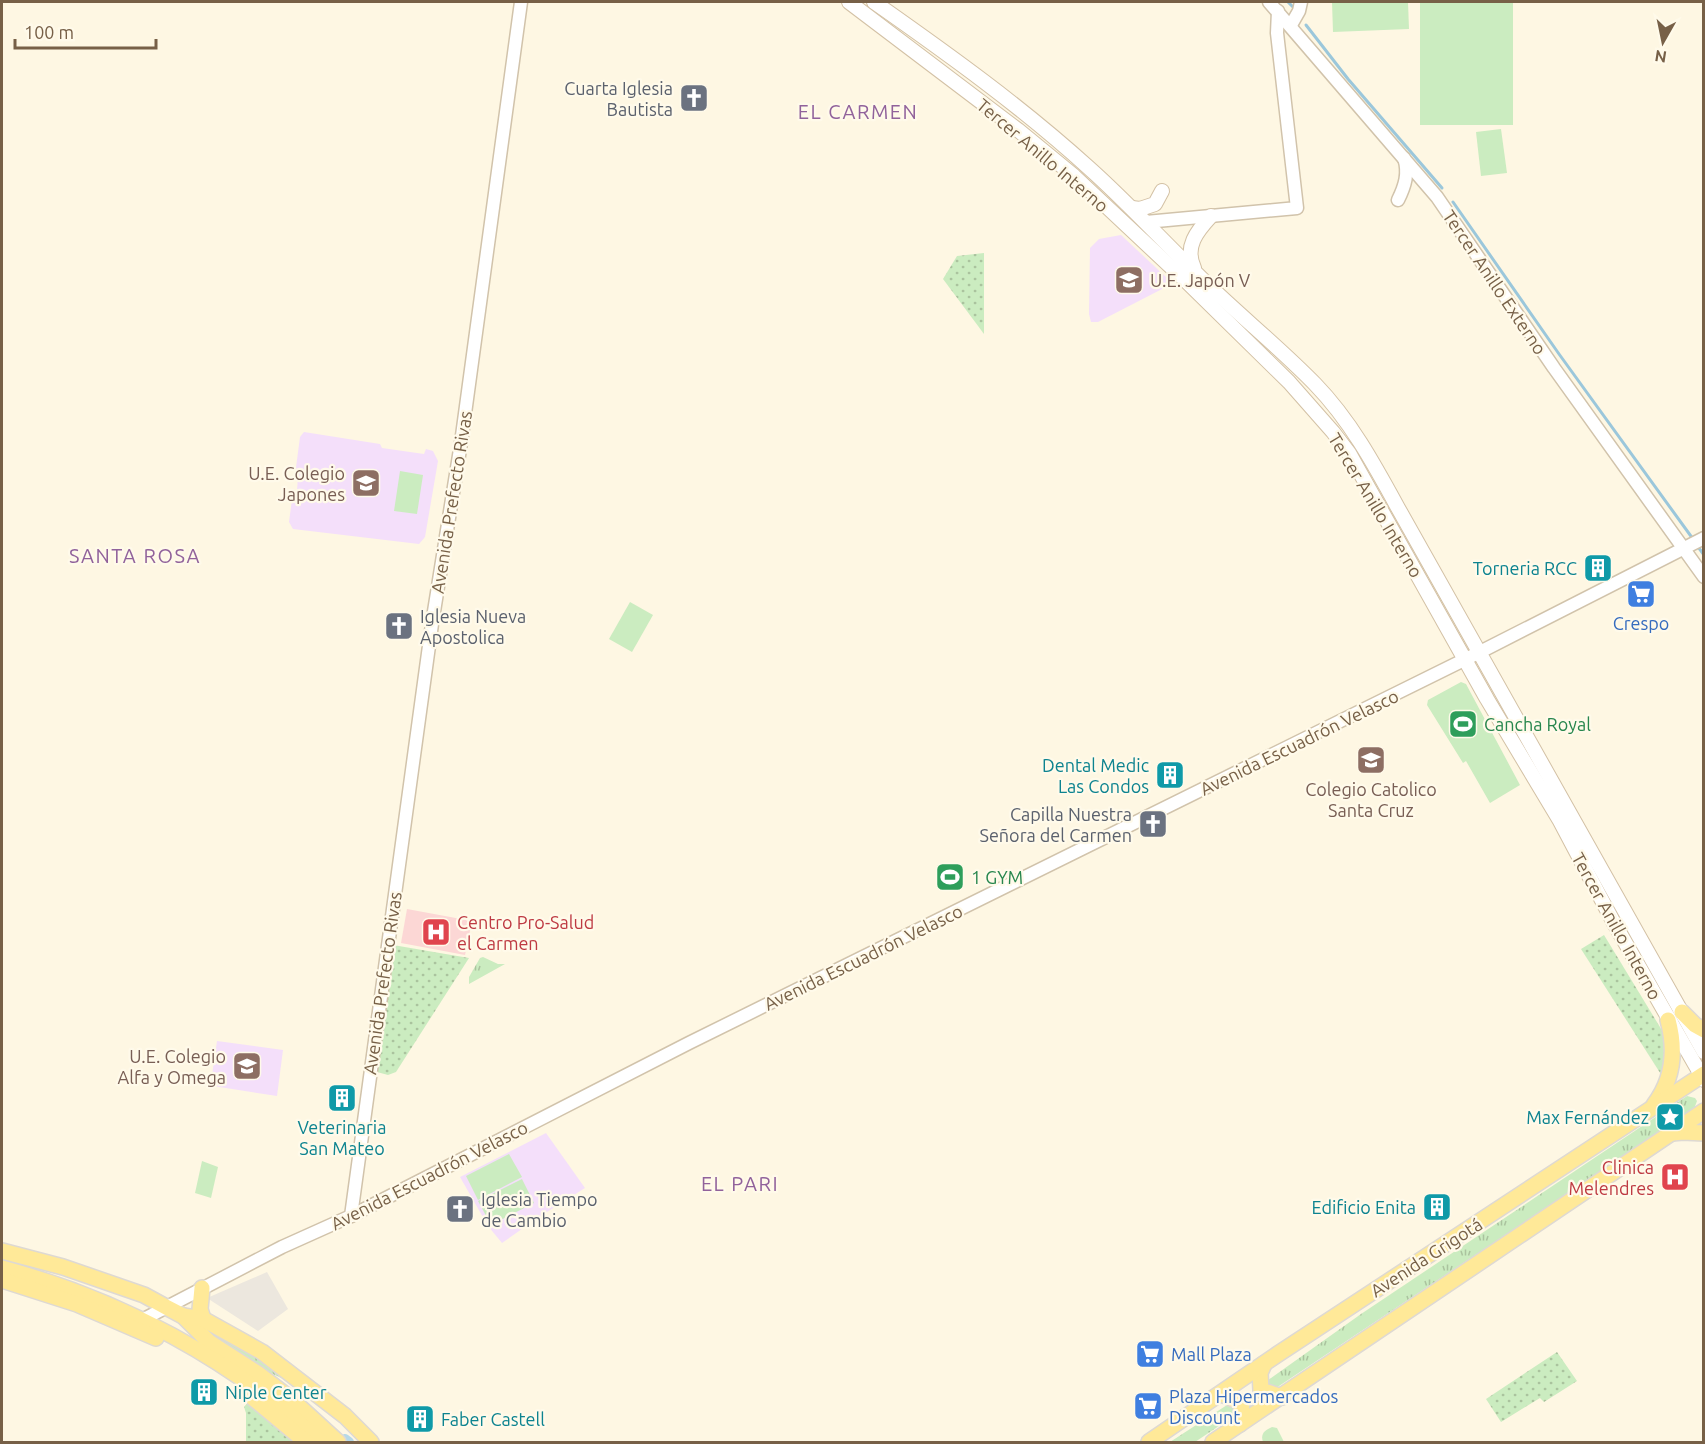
<svg xmlns="http://www.w3.org/2000/svg" width="1705" height="1444" font-family="Ubuntu,sans-serif">
<style>
.industrial{fill:#ece7de}
.education{fill:#f4dffa}
.medical{fill:#fcd7d5}
.grass{fill:url(#grass-tufts)}
.park{fill:url(#park-dots)}
.garden{fill:#cbecc0}
.lines{fill:none;stroke-linecap:round;stroke-linejoin:round}
.stream{stroke:#9bc7db;stroke-width:3}
.canal{stroke:#b6d9e8;stroke-width:10}
.tertiary-casing{stroke:#d1c3ab;stroke-width:15}
.secondary-casing{stroke:#d3c1a5;stroke-width:16}
.primary-casing{stroke:#ded9d3;stroke-width:18}
.tertiary{stroke:#fff;stroke-width:12}
.secondary{stroke:#fff;stroke-width:14}
.primary{stroke:#ffe998;stroke-width:15}
.labels{text-anchor:middle;dominant-baseline:central;stroke-width:4.5;stroke-linejoin:round;paint-order:stroke}
.worship-label{font-size:18px;fill:#5b616d;stroke:#fffaea;text-anchor:end}
.street-label{font-size:18px;fill:#776047;stroke:#fffaea}
.education-label{font-size:18px;fill:#785e54;stroke:#fffaea;text-anchor:end}
.culture-label{font-size:18px;fill:#0d838f;stroke:#fffaea;text-anchor:end}
.shop-label{font-size:18px;fill:#366cbe;stroke:#fffaea;text-anchor:start}
.leisure-label{font-size:18px;fill:#27864d;stroke:#fffaea;text-anchor:start}
.health-label{font-size:18px;fill:#be3a42;stroke:#fffaea;text-anchor:start}
.neighbourhood-label{font-size:20px;letter-spacing:1.5px;fill:#91629b;stroke:#fffaea}
</style>
<defs>
<pattern id="grass-tufts" width="24" height="20" patternUnits="userSpaceOnUse" patternTransform="scale(1.5)"><rect width="24" height="20" fill="#cbecc0"/><path d="M3 7l-1-3M5 7V3M7 7l1-3M15 17l-1-3M17 17v-4M19 17l1-3" fill="none" stroke="#aac39e"/></pattern>
<pattern id="park-dots" width="8" height="8" patternUnits="userSpaceOnUse" patternTransform="scale(1.5)"><rect width="8" height="8" fill="#cbecc0"/><path d="M2 2h.1M6 6h.1" fill="none" stroke="#aac39e" stroke-width="1.8" stroke-linecap="round"/></pattern>
</defs>
<rect width="100%" height="100%" fill="#fef7e3"/>
<path class="industrial" d="M267 1272 288 1309 258 1331 207 1298Z"/>
<g class="education">
<path d="M1121 235 1168 279 1169 284 1166 287 1098 322H1091L1089 314 1090 248 1099 239Z"/>
<path d="M304 432 380 444 382 448 424 454 426 449 433 451 438 461 425 537 419 544 293 529 289 522 293 492 297 491 298 476 295 475 300 437Z"/>
<path d="M217 1041 283 1050 277 1096 213 1086 211 1082Z"/>
<path d="M546 1133 585 1188 539 1217 502 1243 488 1226 460 1177Z"/>
</g>
<path class="medical" d="M407 909 472 921 465 955 401 943Z"/>
<g class="grass">
<path d="M483 957 498 964H505L469 984V977L480 958Z"/>
<path d="M1687 1096 1695 1098 1697 1101 1694 1109 1273 1390 1264 1383 1361 1314Z"/>
<path d="M199 1324 249 1350 292 1383 264 1370 199 1329Z"/>
<path d="M1234 1403 1237 1414 1195 1442H1170L1227 1405Z"/>
<path d="M1272 1427 1277 1428 1284 1442H1263C1260 1434 1265 1430 1272 1427Z"/>
</g>
<g class="park">
<path d="M984 253V334L943 279 957 256Z"/>
<path d="M1604 935 1663 1032 1669 1051 1664 1079 1581 949Z"/>
<path d="M393 945 469 958 396 1072 388 1075 377 1072V1069Z"/>
<path d="M1557 1352 1577 1381 1544 1402 1540 1398 1501 1422 1486 1399Z"/>
<path d="M248 1402 298 1442H246V1413L244 1407Z"/>
</g>
<g class="garden">
<path d="M1332 2H1408L1409 29 1333 32Z"/>
<rect x="1420" y="2" width="93" height="123"/>
<path d="M1501 129 1507 173 1481 176 1476 132Z"/>
<path d="M400 471 423 475 417 514 394 511Z"/>
<path d="M630 602 653 615 632 652 609 639Z"/>
<path d="M1461 682 1466 684 1520 785 1490 803 1466 761 1463 763 1427 705 1428 700Z"/>
<path d="M509 1154 522 1177 478 1200 466 1176Z"/>
<path d="M202 1161 218 1167 211 1198 195 1193Z"/>
<path d="M522 1179 534 1203 491 1225 478 1201Z"/>
</g>
<g class="lines">
<g class="stream">
<path d="M1288 2 1293 7"/>
<path d="M1306 25 1348 79 1442 188"/>
<path d="M1453 202 1559 354 1693 539"/>
<path d="M1696 544 1704 555"/>
</g>
<path class="canal" d="M345 1439 349 1442"/>
<g class="tertiary-casing">
<g id="tertiary">
<path d="M1269 2 1437 197 1554 368 1704 577"/>
<path d="M1291 25 1299 11 1301 2"/>
<path d="M1398 200C1405 186 1409 173 1404 158"/>
<path d="M1146 222 1297 208 1277 33 1278 11"/>
<path d="M351 1216 432 624 461 443 521 2"/>
<path d="M142 1320 282 1247 351 1216 689 1043 1480 652 1704 538"/>
</g>
</g>
<g class="secondary-casing">
<g id="secondary">
<path d="M849 2 1018 130 1074 176 1188 283 1289 382 1333 432 1349 453 1487 699 1560 821 1614 923 1704 1080"/>
<path d="M874 2C948 54 1022 107 1089 168 1126 201 1160 238 1196 273 1234 311 1277 345 1315 384 1350 420 1374 464 1398 508L1704 1052"/>
<path d="M1132 208 1140 209 1155 204 1162 191"/>
<path d="M1194 268C1184 247 1197 231 1211 216"/>
</g>
</g>
<g class="primary-casing">
<g id="primary">
<path d="M1682 1012 1695 1025 1704 1030"/>
<path d="M1654 1105C1673 1080 1676 1050 1668 1020"/>
<path d="M1672 1133 1683 1132 1704 1133"/>
<path d="M2 1251 63 1267 144 1295 166 1307 183 1316 209 1342 257 1373 292 1400 338 1442"/>
<path d="M2 1268C121 1300 231 1359 321 1442"/>
<path d="M2 1280 77 1304 156 1338"/>
<path d="M202 1288 200 1309 203 1319"/>
<path d="M183 1316 203 1319 262 1352 345 1416 371 1442"/>
<path d="M1264 1364 1260 1373 1261 1390 1282 1397"/>
<path d="M1222 1394 1242 1403 1240 1424"/>
<path d="M253 1398 306 1442"/>
<path d="M1149 1442 1278 1354 1704 1074"/>
<path d="M1213 1442 1704 1111"/>
</g>
</g>
<use href="#tertiary" class="tertiary"/>
<use href="#secondary" class="secondary"/>
<use href="#primary" class="primary"/>
</g>
<defs>
<g id="church-square" transform="scale(1.5)"><rect x="-9" y="-9" width="18" height="18" rx="4" fill="#6b7280" stroke="#fffaea"/><path d="M-1.2-6h2.4v3.5h3.3v2.4h-3.3V6h-2.4V-.1h-3.3v-2.4h3.3Z" fill="#fff"/></g>
<g id="school-square" transform="scale(1.5)"><rect x="-9" y="-9" width="18" height="18" rx="4" fill="#8d6e63" stroke="#fffaea"/><path d="M0-5L7-2L0 1L-7-2ZM-4 1L0 2.5L4 1V4Q0 6-4 4Z" fill="#fff"/></g>
<g id="building-square" transform="scale(1.5)"><rect x="-9" y="-9" width="18" height="18" rx="4" fill="#0f9aa8" stroke="#fffaea"/><path d="M-4-6H4V6H1V3H-1V6H-4ZM-2.5-4.3h1.7v1.8h-1.7ZM.8-4.3h1.7v1.8H.8ZM-2.5-1h1.7V.8h-1.7ZM.8-1h1.7V.8H.8Z" fill="#fff"/></g>
<g id="supermarket-square" transform="scale(1.5)"><rect x="-9" y="-9" width="18" height="18" rx="4" fill="#3f7fe0" stroke="#fffaea"/><path d="M-6-5.5h2.5l.6 2H6L4.5 2H-2.5L-4.4-4H-6ZM-1.5 3.2a1.3 1.3 0 1 0 .1 0ZM3 3.2a1.3 1.3 0 1 0 .1 0Z" fill="#fff"/></g>
<g id="stadium-square" transform="scale(1.5)"><rect x="-9" y="-9" width="18" height="18" rx="4" fill="#2e9e5b" stroke="#fffaea"/><path d="M0-5a6.5 5 0 1 0 0 10a6.5 5 0 1 0 0-10ZM-3.5-1.8h7v3.6h-7Z" fill="#fff"/></g>
<g id="hospital-square" transform="scale(1.5)"><rect x="-9" y="-9" width="18" height="18" rx="4" fill="#e0444e" stroke="#fffaea"/><path d="M-5-5h3v3.5h4V-5h3V5h-3V1.5h-4V5h-3Z" fill="#fff"/></g>
<g id="sight-square" transform="scale(1.5)"><rect x="-9" y="-9" width="18" height="18" rx="4" fill="#0f9aa8" stroke="#fffaea"/><path d="M0-6L1.8-2.2L6-1.7L2.9 1.2L3.7 5.4L0 3.3L-3.7 5.4L-2.9 1.2L-6-1.7L-1.8-2.2Z" fill="#fff"/></g>
</defs>
<g fill-rule="evenodd">
<use href="#church-square" x="694" y="98"/>
<use href="#school-square" x="1129" y="280"/>
<use href="#school-square" x="366" y="483"/>
<use href="#building-square" x="1598" y="568"/>
<use href="#supermarket-square" x="1641" y="594"/>
<use href="#church-square" x="399" y="626"/>
<use href="#stadium-square" x="1463" y="724"/>
<use href="#school-square" x="1371" y="760"/>
<use href="#building-square" x="1170" y="775"/>
<use href="#church-square" x="1153" y="824"/>
<use href="#stadium-square" x="950" y="877"/>
<use href="#hospital-square" x="436" y="932"/>
<use href="#school-square" x="247" y="1066"/>
<use href="#building-square" x="342" y="1098"/>
<use href="#sight-square" x="1670" y="1117"/>
<use href="#hospital-square" x="1675" y="1177"/>
<use href="#building-square" x="1437" y="1207"/>
<use href="#church-square" x="460" y="1209"/>
<use href="#supermarket-square" x="1150" y="1354"/>
<use href="#building-square" x="204" y="1392"/>
<use href="#supermarket-square" x="1148" y="1406"/>
<use href="#building-square" x="420" y="1419"/>
</g>
<g class="labels">
<g class="worship-label">
<text x="673" y="88">Cuarta Iglesia<tspan x="673" dy="21">Bautista</tspan></text>
<text x="420" y="616" text-anchor="start">Iglesia Nueva<tspan x="420" dy="21">Apostolica</tspan></text>
<text x="1132" y="814">Capilla Nuestra<tspan x="1132" dy="21">Señora del Carmen</tspan></text>
<text x="481" y="1199" text-anchor="start">Iglesia Tiempo<tspan x="481" dy="21">de Cambio</tspan></text>
</g>
<g class="street-label">
<text transform="translate(1043 155) rotate(40)">Tercer Anillo Interno</text>
<text transform="translate(1495 282) rotate(56)">Tercer Anillo Externo</text>
<text transform="translate(451 502) rotate(-81)">Avenida Prefecto Rivas</text>
<text transform="translate(1376 505) rotate(59)">Tercer Anillo Interno</text>
<text transform="translate(1299 742) rotate(-26)">Avenida Escuadrón Velasco</text>
<text transform="translate(1617 926) rotate(61)">Tercer Anillo Interno</text>
<text transform="translate(863 957) rotate(-26)">Avenida Escuadrón Velasco</text>
<text transform="translate(382 983) rotate(-82)">Avenida Prefecto Rivas</text>
<text transform="translate(429 1175) rotate(-27)">Avenida Escuadrón Velasco</text>
<text transform="translate(1426 1257) rotate(-33)">Avenida Grigotá</text>
</g>
<g class="education-label">
<text x="1150" y="280" text-anchor="start">U.E. Japón V</text>
<text x="345" y="473">U.E. Colegio<tspan x="345" dy="21">Japones</tspan></text>
<text x="1371" y="789" text-anchor="middle">Colegio Catolico<tspan x="1371" dy="21">Santa Cruz</tspan></text>
<text x="226" y="1056">U.E. Colegio<tspan x="226" dy="21">Alfa y Omega</tspan></text>
</g>
<g class="culture-label">
<text x="1577" y="568">Torneria RCC</text>
<text x="1149" y="765">Dental Medic<tspan x="1149" dy="21">Las Condos</tspan></text>
<text x="1649" y="1117">Max Fernández</text>
<text x="342" y="1127" text-anchor="middle">Veterinaria<tspan x="342" dy="21">San Mateo</tspan></text>
<text x="1416" y="1207">Edificio Enita</text>
<text x="225" y="1392" text-anchor="start">Niple Center</text>
<text x="441" y="1419" text-anchor="start">Faber Castell</text>
</g>
<g class="shop-label">
<text x="1641" y="623" text-anchor="middle">Crespo</text>
<text x="1171" y="1354">Mall Plaza</text>
<text x="1169" y="1396">Plaza Hipermercados<tspan x="1169" dy="21">Discount</tspan></text>
</g>
<g class="leisure-label">
<text x="1484" y="724">Cancha Royal</text>
<text x="971" y="877">1 GYM</text>
</g>
<g class="health-label">
<text x="457" y="922">Centro Pro-Salud<tspan x="457" dy="21">el Carmen</tspan></text>
<text x="1654" y="1167" text-anchor="end">Clinica<tspan x="1654" dy="21">Melendres</tspan></text>
</g>
<g class="neighbourhood-label">
<text x="858" y="111">EL CARMEN</text>
<text x="135" y="555">SANTA ROSA</text>
<text x="740" y="1183">EL PARI</text>
</g>
</g>
<rect width="1705" height="1444" fill="none" stroke="#776047" stroke-width="6"/>
<g transform="translate(1663 42) rotate(189)" stroke="#fffaea" stroke-width="4.5" paint-order="stroke">
<path d="M0-4.5L10 22L0 15L-10 22Z" fill="#776047"/>
<text y="-9" font-size="16" font-weight="bold" text-anchor="middle" fill="#776047">N</text>
</g>
<path d="M15 39v9h141v-9" fill="none" stroke="#776047" stroke-width="3"/>
<text x="24" y="39" font-size="18" fill="#776047" stroke="#fffaea" stroke-width="4.5" paint-order="stroke">100 m</text>
</svg>
